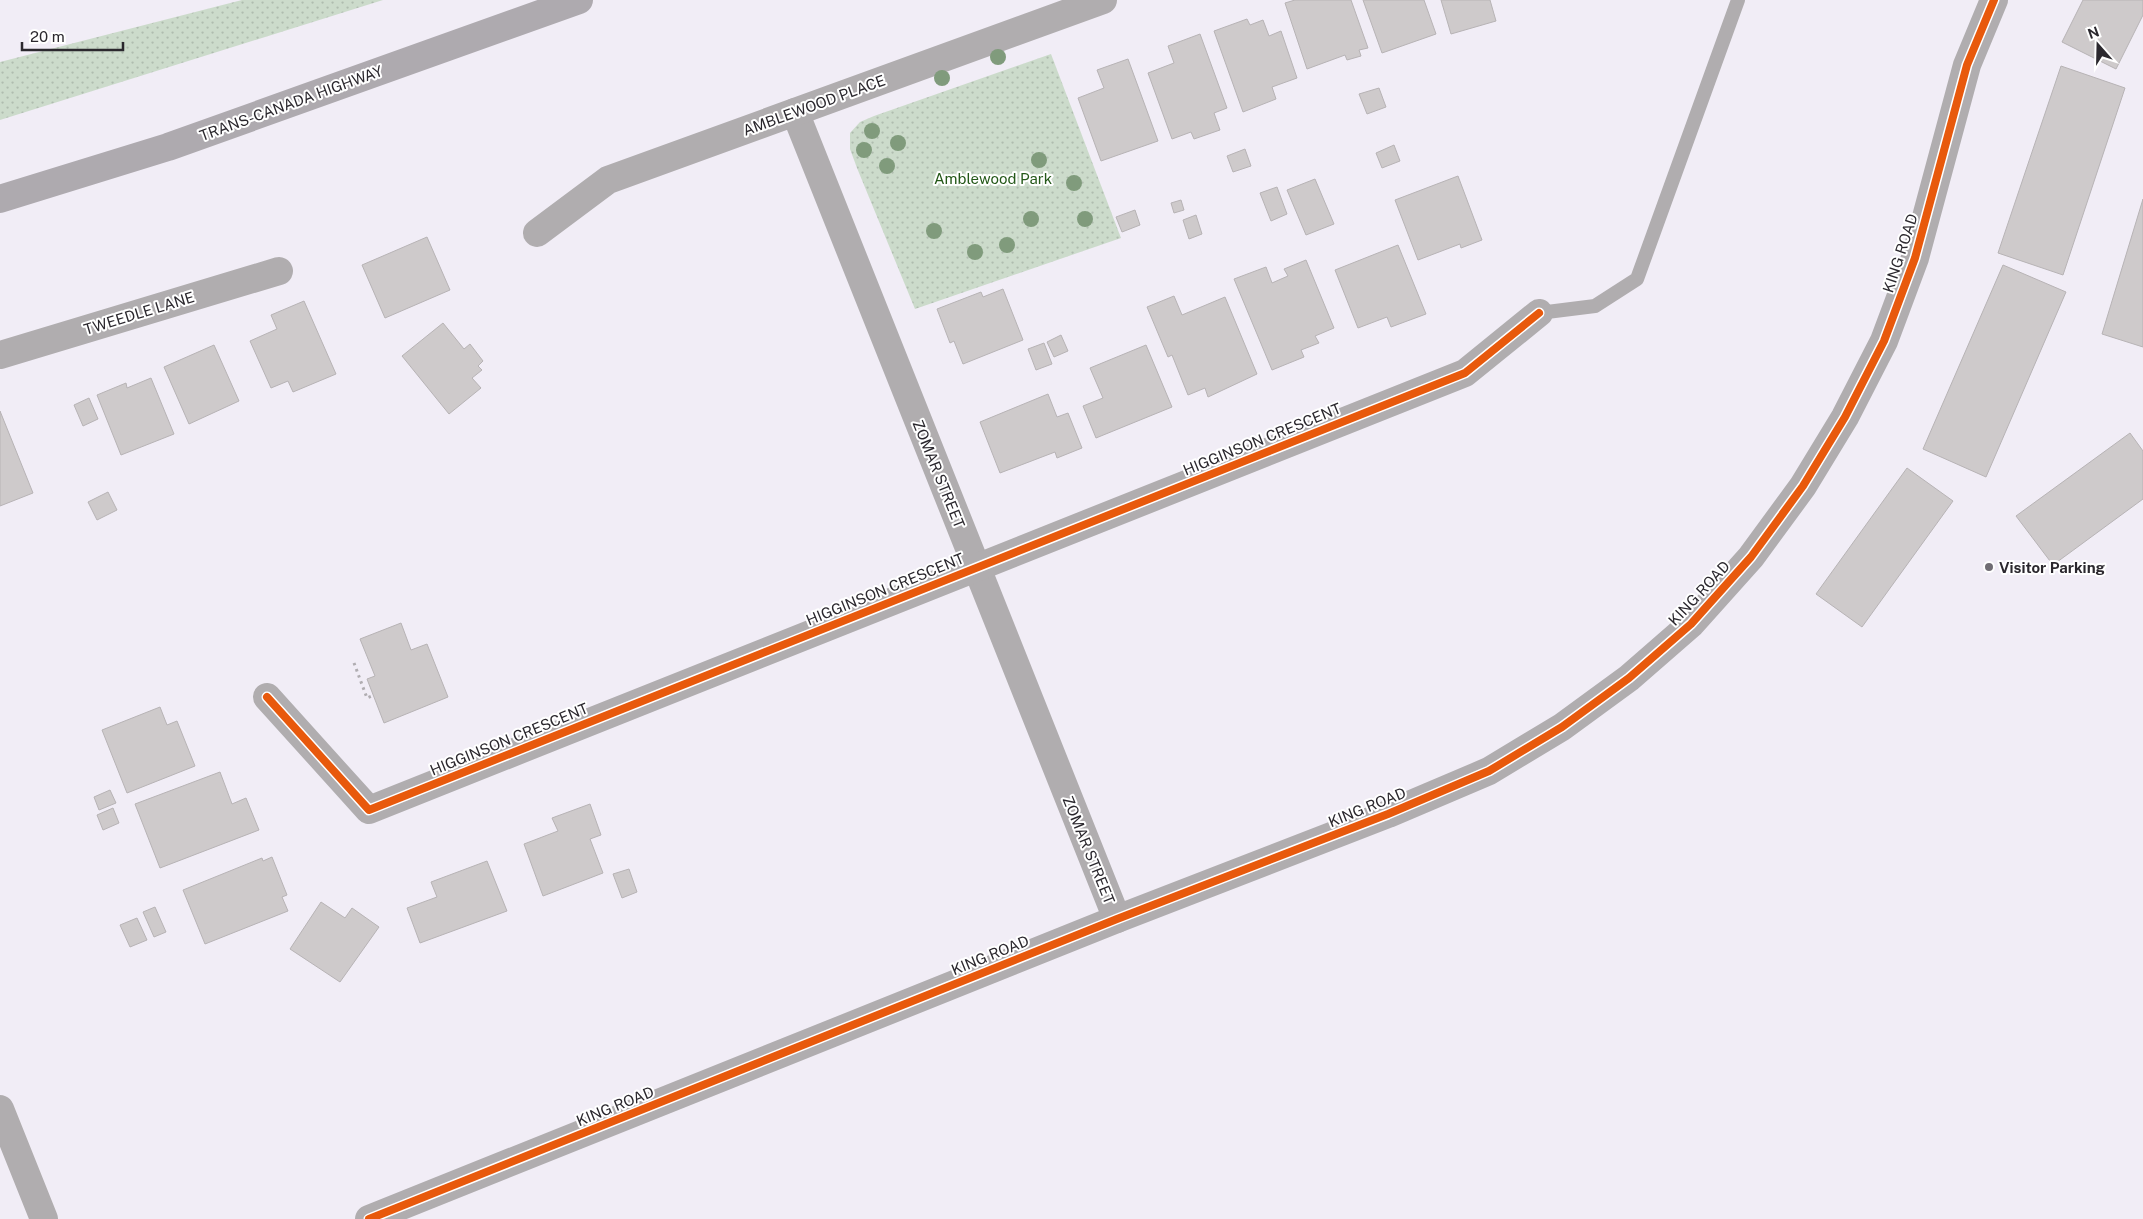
<svg xmlns="http://www.w3.org/2000/svg" width="2143" height="1219" font-family="'Public Sans',sans-serif">
<style>
.grass{fill:url(#grass-dots)}
.building{fill:#cecacb;stroke:#b7b3b5}
.lines{fill:none;stroke-linecap:round;stroke-linejoin:round}
.path{stroke:#b0adb1;stroke-width:3;stroke-dasharray:2.5 4;stroke-linecap:butt}
.service{stroke:#b0adaf;stroke-width:14}
.minor{stroke:#b0adaf;stroke-width:28}
.tertiary{stroke:#b0adaf;stroke-width:28}
.motorway{stroke:#aeaaaf;stroke-width:28}
.cycleway-casing{stroke:#fff;stroke-width:11}
.cycleway{stroke:#e8590c;stroke-width:8}
.tree{fill:#809b7c}
.poi-dot{fill:#706d74;stroke:#fff;stroke-width:2}
.labels{text-anchor:middle;dominant-baseline:central;stroke-width:4;stroke-linejoin:round;paint-order:stroke}
.street-label{font-size:15px;fill:#2b282e;stroke:#fff}
.park-label{font-size:15px;fill:#245819;stroke:#fff}
.poi-label{font-size:15px;font-weight:bold;fill:#2b282e;stroke:#fff;text-anchor:start}
</style>
<defs>
<pattern id="grass-dots" width="8" height="8" patternUnits="userSpaceOnUse" patternTransform="scale(1.25)"><rect width="8" height="8" fill="#ccdbcb"/><path d="M2 2h.1M6 6h.1" fill="none" stroke="#afbcaf" stroke-width="1.8" stroke-linecap="round"/></pattern>
</defs>
<rect width="100%" height="100%" fill="#f1edf6"/>
<g class="grass">
<path d="M242 0H383L0 120V62Z"/>
<path d="M1051 54 1121 238 915 309 857 168 850 149V133L860 122 874 116Z"/>
</g>
<g class="building">
<path d="M1295 0H1351L1368 48 1359 50 1361 56 1347 60 1345 55 1307 69 1285 3Z"/>
<path d="M1363 0H1424L1436 34 1382 53Z"/>
<path d="M1441 0H1490L1496 21 1451 34Z"/>
<path d="M2083 0H2143V15L2116 69 2062 42Z"/>
<path d="M1247 19 1250 25 1263 20 1269 36 1281 31 1297 78 1272 87 1276 99 1243 112 1214 31Z"/>
<path d="M1200 34 1227 108 1214 113 1220 130 1194 139 1191 132 1172 139 1148 73 1174 63 1168 46Z"/>
<path d="M1128 59 1158 141 1101 161 1078 98 1104 88 1097 70Z"/>
<path d="M2061 66 2125 88 2063 275 1998 253Z"/>
<path d="M1379 88 1386 107 1367 114 1359 94Z"/>
<path d="M1394 145 1400 161 1382 168 1376 153Z"/>
<path d="M1245 149 1251 166 1233 172 1227 156Z"/>
<path d="M1458 176 1482 240 1461 248 1460 244 1418 260 1395 200Z"/>
<path d="M1315 179 1334 224 1306 235 1287 190Z"/>
<path d="M1277 187 1287 214 1271 221 1260 193Z"/>
<path d="M2143 199V347L2102 334Z"/>
<path d="M1181 200 1184 210 1174 213 1171 203Z"/>
<path d="M1135 210 1140 225 1122 232 1116 217Z"/>
<path d="M1196 215 1202 234 1189 239 1183 220Z"/>
<path d="M427 237 450 290 385 318 362 265Z"/>
<path d="M1398 245 1426 314 1391 327 1387 317 1358 328 1335 270Z"/>
<path d="M1306 260 1334 328 1315 336 1319 343 1301 350 1304 357 1272 370 1234 279 1266 267 1272 283 1288 276 1284 269Z"/>
<path d="M2003 265 2066 292 1986 477 1923 449Z"/>
<path d="M1003 289 1023 340 963 364 954 341 950 343 937 309 981 292 983 297Z"/>
<path d="M1174 296 1182 315 1225 297 1257 374 1208 397 1205 388 1188 395 1172 355 1168 357 1147 307Z"/>
<path d="M304 301 336 374 293 392 288 381 271 388 250 341 277 329 271 315Z"/>
<path d="M443 323 464 349 470 344 483 361 478 366 482 370 472 378 481 388 449 414 402 356Z"/>
<path d="M1061 335 1068 351 1054 357 1047 342Z"/>
<path d="M1044 343 1052 364 1036 370 1028 349Z"/>
<path d="M214 345 239 401 189 424 164 367Z"/>
<path d="M1146 345 1172 407 1096 438 1083 406 1103 398 1090 368Z"/>
<path d="M151 378 174 434 121 455 97 395 126 383 127 388Z"/>
<path d="M1048 394 1057 417 1068 413 1082 448 1057 458 1055 452 1000 473 980 422Z"/>
<path d="M89 398 98 419 83 426 74 405Z"/>
<path d="M0 411 33 493 0 506Z"/>
<path d="M2130 433 2143 451V499L2053 565 2016 516Z"/>
<path d="M1907 468 1953 501 1862 627 1816 594Z"/>
<path d="M108 492 117 510 97 520 88 502Z"/>
<path d="M401 623 411 650 427 644 448 697 384 723 367 679 375 676 360 639Z"/>
<path d="M160 707 167 725 177 721 195 766 127 793 102 730Z"/>
<path d="M220 772 232 804 246 798 259 830 160 868 135 804Z"/>
<path d="M110 790 116 803 99 810 94 797Z"/>
<path d="M590 804 601 835 590 839 603 873 543 896 524 844 558 831 552 818Z"/>
<path d="M113 808 119 823 103 830 97 815Z"/>
<path d="M272 857 287 895 282 897 288 911 205 944 183 890 262 858 263 861Z"/>
<path d="M487 861 507 911 420 943 407 908 437 897 431 882Z"/>
<path d="M629 869 637 892 622 898 613 874Z"/>
<path d="M321 902 345 918 352 908 379 927 340 982 290 949Z"/>
<path d="M155 907 166 932 154 937 143 912Z"/>
<path d="M137 918 147 940 130 947 120 925Z"/>
</g>
<g class="lines">
<path class="path" d="M354 663 367 698 374 695"/>
<path class="service" d="M1539 313 1595 306 1637 279 1738 0"/>
<g class="minor">
<path d="M795 112 1117 919"/>
<path d="M537 233 608 180 1103 0"/>
<path d="M0 355 279 271"/>
<path d="M267 697 369 810 1465 373 1539 313"/>
<path d="M0 1109 44 1219"/>
</g>
<path class="tertiary" d="M369 1219 1117 919 1388 814 1489 771 1562 727 1629 678 1691 624 1751 557 1803 486 1845 417 1884 341 1915 258 1967 65 1994 0"/>
<path class="motorway" d="M0 199 168 147 579 0"/>
<g class="cycleway-casing">
<g id="cycleway">
<path d="M267 697 369 810 1465 373 1539 313"/>
<path d="M369 1219 1117 919 1388 814 1489 771 1562 727 1629 678 1691 624 1751 557 1803 486 1845 417 1884 341 1915 258 1967 65 1994 0"/>
</g>
</g>
<use href="#cycleway" class="cycleway"/>
</g>
<g class="tree">
<circle cx="998" cy="57" r="8"/>
<circle cx="942" cy="78" r="8"/>
<circle cx="872" cy="131" r="8"/>
<circle cx="898" cy="143" r="8"/>
<circle cx="864" cy="150" r="8"/>
<circle cx="1039" cy="160" r="8"/>
<circle cx="887" cy="166" r="8"/>
<circle cx="1074" cy="183" r="8"/>
<circle cx="1031" cy="219" r="8"/>
<circle cx="1085" cy="219" r="8"/>
<circle cx="934" cy="231" r="8"/>
<circle cx="1007" cy="245" r="8"/>
<circle cx="975" cy="252" r="8"/>
</g>
<circle class="poi-dot" cx="1989" cy="567" r="5"/>
<g class="labels">
<g class="street-label">
<text transform="translate(291 103) rotate(-20)">TRANS-CANADA HIGHWAY</text>
<text transform="translate(814 105) rotate(-20)">AMBLEWOOD PLACE</text>
<text transform="translate(1900 253) rotate(-72)">KING ROAD</text>
<text transform="translate(139 313) rotate(-17)">TWEEDLE LANE</text>
<text transform="translate(1262 439) rotate(-22)">HIGGINSON CRESCENT</text>
<text transform="translate(939 474) rotate(68)">ZOMAR STREET</text>
<text transform="translate(885 589) rotate(-22)">HIGGINSON CRESCENT</text>
<text transform="translate(1699 593) rotate(-47)">KING ROAD</text>
<text transform="translate(509 739) rotate(-22)">HIGGINSON CRESCENT</text>
<text transform="translate(1367 807) rotate(-22)">KING ROAD</text>
<text transform="translate(1089 850) rotate(68)">ZOMAR STREET</text>
<text transform="translate(990 955) rotate(-22)">KING ROAD</text>
<text transform="translate(615 1106) rotate(-22)">KING ROAD</text>
</g>
<g class="park-label">
<text x="993" y="178">Amblewood Park</text>
</g>
<g class="poi-label">
<text x="1999" y="567">Visitor Parking</text>
</g>
</g>
<g transform="translate(2098 45) rotate(340)" stroke="#ffffff" stroke-width="4" paint-order="stroke">
<path d="M0-4L9 19L0 12L-9 19Z" fill="#2b282e"/>
<text y="-8" font-size="14" font-weight="bold" text-anchor="middle" fill="#2b282e">N</text>
</g>
<path d="M22 42v8h101v-8" fill="none" stroke="#2b282e" stroke-width="2.5"/>
<text x="30" y="42" font-size="15" fill="#2b282e" stroke="#ffffff" stroke-width="4" paint-order="stroke">20 m</text>
</svg>
